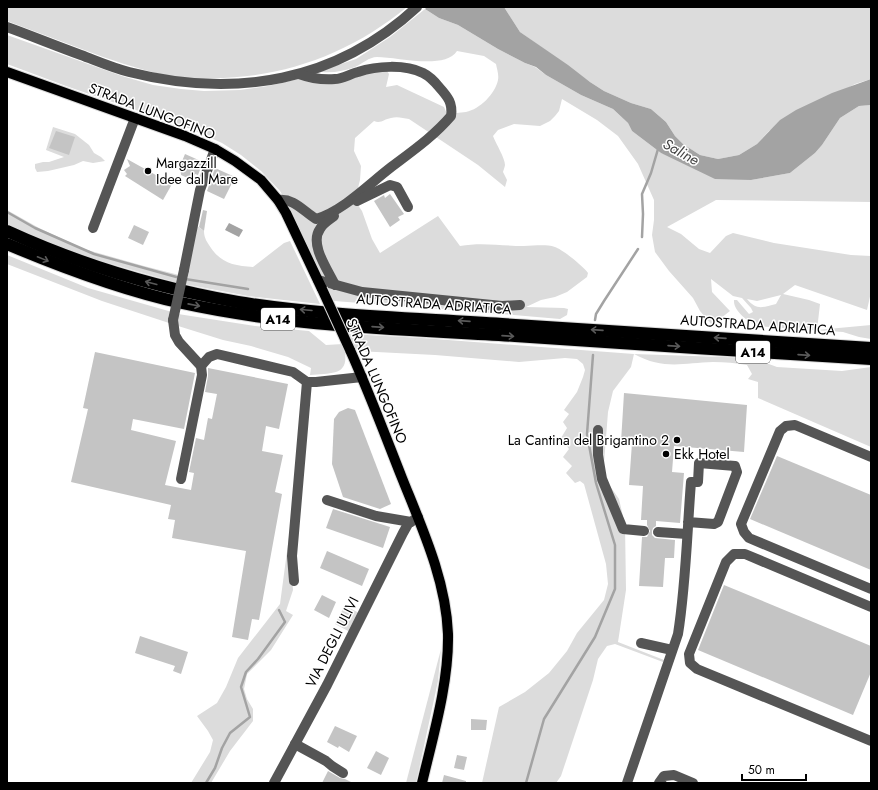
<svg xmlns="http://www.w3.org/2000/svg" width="878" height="790" font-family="Jost,sans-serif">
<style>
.green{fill:#dcdcdc;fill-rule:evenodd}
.water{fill:#a3a3a3}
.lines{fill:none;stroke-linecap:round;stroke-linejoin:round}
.stream{stroke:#a3a3a3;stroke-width:2.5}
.building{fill:#c4c4c4}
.major-casing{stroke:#dbdbdb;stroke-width:12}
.highway-casing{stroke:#dbdbdb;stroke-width:14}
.minor{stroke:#555;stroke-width:10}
.major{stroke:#000;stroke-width:10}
.highway{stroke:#000;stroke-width:12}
.major-bridge-casing{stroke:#dbdbdb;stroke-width:12;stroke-linecap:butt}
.minor-bridge{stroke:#555;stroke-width:10}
.major-bridge{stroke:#000;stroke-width:10}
.oneway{stroke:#595959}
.poi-dot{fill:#000;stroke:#fff;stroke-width:1.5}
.labels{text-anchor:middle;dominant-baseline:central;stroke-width:3;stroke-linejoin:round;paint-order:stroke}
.shield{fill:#fff;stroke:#4c4c4c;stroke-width:1}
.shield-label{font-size:13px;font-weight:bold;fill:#000}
.street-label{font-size:14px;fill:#000;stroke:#fff}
.poi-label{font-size:14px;fill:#000;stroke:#fff;text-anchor:start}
.water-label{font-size:15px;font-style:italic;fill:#444;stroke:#fff}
</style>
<rect width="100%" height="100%" fill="#fff"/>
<g class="green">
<path d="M7 7H407C351 53 285 78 212 78 203 78 194 79 185 78 157 75 130 66 103 57 71 45 39 33 7 21Z"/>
<path d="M504 7H871V79L855 84 769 131 757 144 739 155 718 159 700 155 683 144 675 136 666 122 651 109 631 103 604 91 590 82 520 32Z"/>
<path d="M425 9 439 18 458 25 498 49 525 63 535 67 546 75 581 95 613 109 628 123 632 131 661 153 751 180 790 173 815 153 822 145 840 118 859 106 871 105V202L716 200 667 227 681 234 699 249 710 253 726 236 733 233 774 243 851 255 871 256V292L867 310 795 285 783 294 809 300 820 304 817 330 871 325V339L859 337 843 332 756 326C748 321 733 311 734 300H737L749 314 753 312 751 308 742 298 733 296 711 279 712 292 730 311 712 325 700 311 693 298 669 271 655 252 652 235 654 220V200L638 164 618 136 597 120 562 99 559 111 555 116 550 121 540 126 514 124 498 130 493 136C496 144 505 158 505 165 505 166 503 172 503 172L507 180 505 187 478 165 409 119C403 118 397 116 391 118 384 119 381 124 374 121L355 138 354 151 361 166 360 180 358 188 351 195 362 211 372 239 380 253 438 216 460 246C482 242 502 246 524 246 534 246 545 244 555 247 562 249 584 267 588 273L587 277 567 292 555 297 541 300 526 307 564 308 568 309 567 315 560 319 454 310 334 301 328 289 327 282 319 272 291 211 280 191 261 171 241 155 222 143 191 129 66 86 7 64V35L122 76 153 85 181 89 204 91 240 90 268 86 303 78 387 71 389 74 386 87 397 85 444 107 447 114C453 113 460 113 466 112 480 109 495 94 498 80 499 75 497 69 496 64L484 56 457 51C445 70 397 57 377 57 369 57 362 64 355 67 345 71 333 73 322 72L323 70 356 59 390 37ZM781 295 776 304C763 307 757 311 747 299L757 301Z"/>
<path d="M53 127 75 134 89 145 94 153 101 157 105 161 93 163 83 161 74 165 48 171 37 172 35 168V164L43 162H49L64 157 46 150Z"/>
<path d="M7 210 39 228 84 249 144 266 179 275 178 283 66 251 7 225Z"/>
<path d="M196 225 204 231C204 238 207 242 211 248 221 263 235 266 253 267L284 243 290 241 320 304 248 296 184 284Z"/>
<path d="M7 255 88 288 172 312 169 323 102 301 7 264Z"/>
<path d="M178 314 255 326 309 331 326 345 343 344C352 376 334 373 310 375L311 368 288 357 251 346 223 340 175 325Z"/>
<path d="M348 334 422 338 634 354 752 358 777 367 842 371 871 367V447L758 398V382L748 379 752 374 747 365C736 363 725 362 713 362 683 363 663 370 634 354L631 367 613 391 608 412 603 476 619 499 625 525 626 590 618 642 664 660 663 662 615 644 607 646 598 659 593 680 561 776 556 783H482L499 707 525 692 549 673 567 651 577 633 604 600 608 584 606 564 584 484 580 481 575 483 566 473 572 466 563 457 569 449 561 438 567 428 563 422 569 414 564 410 577 392 583 377 585 370 583 364 577 359 565 358 519 362 435 355 357 351Z"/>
<path d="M298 469 292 576 293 590 286 611 293 615 271 650 247 674 244 689 247 699 253 709V721L230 751 211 783H191L210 752 213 740 208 731 197 716 217 703 226 687 238 658 280 604Z"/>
<path d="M346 606 359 613 350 632 335 624 344 607Z"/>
<path d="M441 649 438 681 416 783H406Z"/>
</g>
<g class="water">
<path d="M427 7H504L520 32 568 65 590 82 604 91 631 103 651 109 666 122 675 136 683 144 700 155 718 159 739 155 757 144 780 120 796 110 832 93 871 79V105L859 106 840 118 822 145 815 153 790 173 751 180 715 179 661 153 632 131 628 123 613 109 581 95 546 75 536 67 525 63 498 49 458 25 439 18 425 9Z"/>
<path d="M229 223 243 230 239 237 225 230Z"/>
</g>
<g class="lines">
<g class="stream">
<path d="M7 212 35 228 94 254 180 278"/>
<path d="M642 237 643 214 642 194 651 173 658 149"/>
<path d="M185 279 248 289"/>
<path d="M595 320 596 314 604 301 638 249"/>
<path d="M206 783 215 768 222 748 230 733 250 717 241 687 246 672 258 659 285 622 279 610"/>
<path d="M526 783 544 719 595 637 615 589V545L596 483 587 434 593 355"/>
</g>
</g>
<g class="building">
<path d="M56 131 75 137 69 155 49 148Z"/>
<path d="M185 154 203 162 198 175 195 174 192 180 181 175 180 166Z"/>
<path d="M127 159 172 184 163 200 125 176 127 174 124 170 130 166Z"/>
<path d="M215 168 235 177 224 199 207 191Z"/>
<path d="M390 194 404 214 398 217 400 220 390 227 374 201 384 195 385 198Z"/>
<path d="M203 210 207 211 204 231 199 227Z"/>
<path d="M134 225 149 232 143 245 128 238Z"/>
<path d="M95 352 195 373 184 429 133 419 131 430 176 441 165 485 191 490 194 473 189 472 196 438 204 440 208 418 212 419 217 394 205 392 208 376V368L288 384 279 429 266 426 262 451 283 455 275 492 282 494 259 620 252 619 248 640 232 637 246 551 172 538 175 520 168 519 171 505 71 482 88 409 83 408Z"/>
<path d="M624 393 747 405 744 452 674 446 672 472 684 473 680 523 656 521V526L653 528 652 531V535L655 538 675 540 674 558H665L663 587 639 586 642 537H647L650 531 647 525V520H641L643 486 629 485 632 443 621 442Z"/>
<path d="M348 408 355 410 391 504 380 509 343 497 332 464 334 419 339 412Z"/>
<path d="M777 456 871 495V570L750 519Z"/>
<path d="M333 509 390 527 383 548 326 528Z"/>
<path d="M327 551 369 569 362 586 320 568Z"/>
<path d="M724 585 871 646V672L853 715 698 650Z"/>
<path d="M322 595 336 602 329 618 314 610Z"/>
<path d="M140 636 188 652 181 674 173 671 175 666 135 653Z"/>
<path d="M471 719 487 720 486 730H471Z"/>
<path d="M335 726 357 736 349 752 339 746 338 748 327 742Z"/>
<path d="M376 751 389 758 381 775 367 768Z"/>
<path d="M457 755 467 757 464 770 454 768Z"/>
<path d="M328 771 340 778 345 779 353 783H322Z"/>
<path d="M444 775 466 781V783H442Z"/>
</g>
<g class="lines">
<g class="major-casing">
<g id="major">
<path d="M7 72 185 136 215 149 235 161 261 180 278 200 286 213 322 289"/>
<path d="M350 350C369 392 385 435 402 478 422 528 446 580 448 634 449 683 433 736 422 783"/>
</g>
</g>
<g class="highway-casing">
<g id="highway">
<path d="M7 231C81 265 158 288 238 302 325 316 414 318 502 324 625 332 748 340 871 348"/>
<path d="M7 244C64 268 122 290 182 303 291 327 404 329 515 336 634 344 752 352 871 359"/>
</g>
</g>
<g class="minor">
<path d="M7 27C32 36 56 46 81 55 97 61 113 68 129 72 235 99 336 82 417 7"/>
<path d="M278 200C294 198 303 211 316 219 343 211 368 185 390 168 411 152 433 137 451 116 453 103 448 97 439 87 435 82 429 76 423 73 405 64 376 66 358 72 350 74 342 79 335 79 322 80 310 78 299 74"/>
<path d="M357 201 390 185 397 187 408 207"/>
<path d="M334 216C329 220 323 223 320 229 309 244 328 270 335 285"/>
<path d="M93 228 135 118"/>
<path d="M184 270 200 190 215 149"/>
<path d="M318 280 362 292 502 306 520 305"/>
<path d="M173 320 175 335 179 342 201 366 202 375 181 479"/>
<path d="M201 366 209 357 217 354 293 372 307 382H316L362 377"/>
<path d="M598 430V455L602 479 623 529 644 531"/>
<path d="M871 457 795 425 786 426 780 431 741 524 744 532 749 538 871 589"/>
<path d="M327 500 376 516 411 522"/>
<path d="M658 532 687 534"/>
<path d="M294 581 292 556 307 382"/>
<path d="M871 607 745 554H734L726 562 689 654 690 663 697 669 871 741"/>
<path d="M641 643 672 650"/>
<path d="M295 744 326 761 332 766 343 773"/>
<path d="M274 783 327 685 403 533 408 524 418 517"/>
<path d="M627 783 678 634C686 584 687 532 691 482H698L699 463 735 466 737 472 718 522 714 524 688 522"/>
<path d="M659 783 664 776 674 775 693 783"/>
</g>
<use href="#major" class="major"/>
<use href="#highway" class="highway"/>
<g class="major-bridge-casing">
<path id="major-bridge" d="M322 289 350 350"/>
</g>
<path class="minor-bridge" d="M173 320 184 270"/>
<use href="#major-bridge" class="major-bridge"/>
</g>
<defs><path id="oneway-shaft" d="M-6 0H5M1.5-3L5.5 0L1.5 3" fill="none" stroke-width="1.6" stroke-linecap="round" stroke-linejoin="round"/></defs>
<g class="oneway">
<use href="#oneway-shaft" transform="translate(43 259) rotate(22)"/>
<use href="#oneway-shaft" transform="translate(151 283) rotate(-165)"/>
<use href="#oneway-shaft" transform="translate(194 305) rotate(11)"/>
<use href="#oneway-shaft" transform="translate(306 310) rotate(-175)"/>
<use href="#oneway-shaft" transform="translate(464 321) rotate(-176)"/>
<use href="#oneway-shaft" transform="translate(378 327) rotate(4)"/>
<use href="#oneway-shaft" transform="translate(597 330) rotate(-176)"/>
<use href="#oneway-shaft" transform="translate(508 336) rotate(4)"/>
<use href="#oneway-shaft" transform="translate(720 338) rotate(-176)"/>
<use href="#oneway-shaft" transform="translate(674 346) rotate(4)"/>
<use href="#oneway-shaft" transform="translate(804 355) rotate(4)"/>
</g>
<g class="poi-dot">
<circle cx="148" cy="171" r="4"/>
<circle cx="677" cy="440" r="4"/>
<circle cx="666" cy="454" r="4"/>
</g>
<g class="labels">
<g class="shield">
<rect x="261" y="308" width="34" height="22" rx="3"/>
<rect x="736" y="341" width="34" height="22" rx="3"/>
</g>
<g class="shield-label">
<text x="278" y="319">A14</text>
<text x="753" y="352">A14</text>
</g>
<g class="street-label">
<text transform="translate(152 111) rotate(21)">STRADA LUNGOFINO</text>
<text transform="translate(434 304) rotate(4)">AUTOSTRADA ADRIATICA</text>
<text transform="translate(758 325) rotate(4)">AUTOSTRADA ADRIATICA</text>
<text transform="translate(377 381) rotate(67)">STRADA LUNGOFINO</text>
<text transform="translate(332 642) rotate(-63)">VIA DEGLI ULIVI</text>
</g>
<g class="poi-label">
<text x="156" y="163">Margazzill<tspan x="156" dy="16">Idee dal Mare</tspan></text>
<text x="669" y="440" text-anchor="end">La Cantina del Brigantino 2</text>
<text x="674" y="454">Ekk Hotel</text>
</g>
<g class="water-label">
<text transform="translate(681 152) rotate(29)">Saline</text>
</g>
</g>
<rect width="878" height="790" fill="none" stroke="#000000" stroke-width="16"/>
<path d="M742 774v6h64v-6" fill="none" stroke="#000000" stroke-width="2"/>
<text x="748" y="774" font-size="12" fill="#000000" stroke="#ffffff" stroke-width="3" paint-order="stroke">50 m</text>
</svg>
